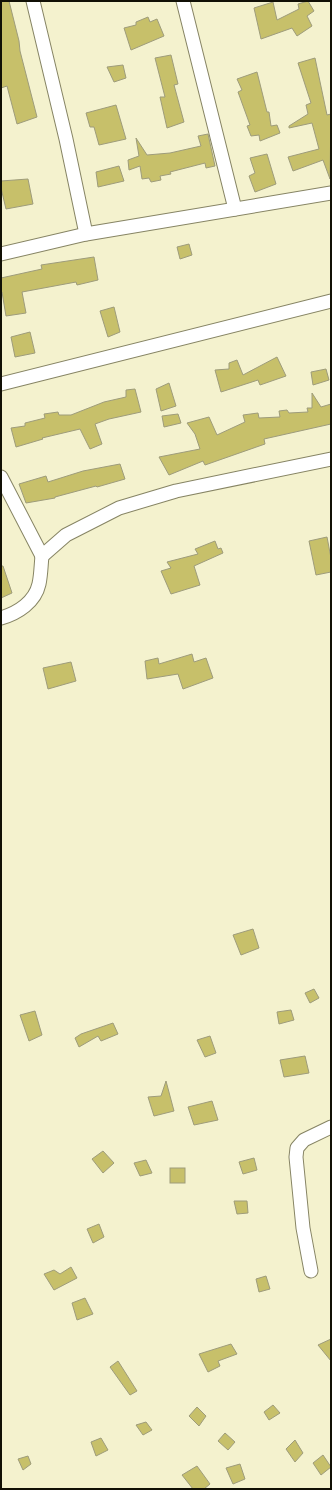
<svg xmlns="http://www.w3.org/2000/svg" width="332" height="1490" font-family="'Exo 2',sans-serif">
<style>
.building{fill:#c7c06a;stroke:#9e9c7b}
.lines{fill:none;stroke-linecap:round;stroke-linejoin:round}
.minor-casing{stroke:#868464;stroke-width:15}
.minor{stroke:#fff;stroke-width:13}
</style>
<rect width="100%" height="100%" fill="#f4f2ce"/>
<g class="building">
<path d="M1 1H9L19 41 20 51 37 117 17 124 7 86 1 88Z"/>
<path d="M308 1 314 11 307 16 312 26 297 36 292 28 261 39 254 8 273 2 277 20 299 9 298 4Z"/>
<path d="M148 17 150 22 157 19 164 36 131 50 124 28 136 25V22Z"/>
<path d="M171 55 178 84 174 85 184 122 167 128 160 97H165L155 58Z"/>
<path d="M315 58 327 115 331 114 330 179 323 160 293 171 288 157 319 149 312 123 289 128V126L308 114 306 105 311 103 298 63Z"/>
<path d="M123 65 126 78 114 82 107 67Z"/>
<path d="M257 72 267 112H269L271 126 277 125 280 133 260 141 259 135 251 136 247 126 250 125 238 92 242 90 237 79Z"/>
<path d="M116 105 126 139 99 145 94 127H90L86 113Z"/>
<path d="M208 134 215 166 206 168 205 163 170 172 171 174 160 176 161 180 151 182 149 178 142 179 140 166 129 170 128 160 139 156 136 138 147 155 170 153 201 146 198 136Z"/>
<path d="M267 154 276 184 255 192 249 176 255 173 250 158Z"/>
<path d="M119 166 124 181 98 187 96 172Z"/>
<path d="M28 179 33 204 6 209 1 188V181Z"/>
<path d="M189 244 192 255 180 259 177 247Z"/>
<path d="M94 257 98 280 77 285 76 282 22 292 26 313 6 316 2 292 1 293V278L42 269 41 265Z"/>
<path d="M114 307 120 332 108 337 100 311Z"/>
<path d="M30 332 35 353 15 357 11 337Z"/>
<path d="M277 357 286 376 260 385 258 380 221 392 215 370 229 369V363L237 360 243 375Z"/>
<path d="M326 369 329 380 313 385 311 372Z"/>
<path d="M169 383 176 406 161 411 156 389Z"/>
<path d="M135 389 141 412 109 419 95 424 102 444 90 449 80 429 42 438 43 439 16 447 11 428 25 426V423L45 418 44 414 58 412 59 415H71L104 402 126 397V390Z"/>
<path d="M312 393 321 407 331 404V424L264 439 265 444 205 465 203 461 169 475 159 457 200 449 195 434 187 423 209 417 217 435 245 422 243 415 258 413 259 418 280 417 279 411 287 410 289 413 308 412 307 408H312Z"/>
<path d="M178 414 181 423 164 427 162 416Z"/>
<path d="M120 464 125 479 97 487 96 486 55 497V498L26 503 19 484 46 476 48 482 83 471Z"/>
<path d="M327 537 331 558V572L316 575 309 541Z"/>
<path d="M215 541 218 549 221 548 223 553 194 566 200 585 171 594 161 571 171 568 167 562 198 554 195 549Z"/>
<path d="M1 566H3L12 593 1 598Z"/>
<path d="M192 654 194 662 206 658 213 678 183 689 178 674 147 679 145 661 158 658 159 664Z"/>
<path d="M71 662 76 681 48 689 43 668Z"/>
<path d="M253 929 259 948 241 955 233 935Z"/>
<path d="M314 989 319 998 310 1003 305 993Z"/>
<path d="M291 1010 294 1020 279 1024 277 1012Z"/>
<path d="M35 1011 42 1035 29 1041 20 1015Z"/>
<path d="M113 1023 118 1034 101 1041 98 1036 79 1047 75 1038 81 1034Z"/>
<path d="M210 1036 216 1053 205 1057 197 1040Z"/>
<path d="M305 1056 309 1073 284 1077 280 1060Z"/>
<path d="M166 1081 174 1111 154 1116 148 1097 161 1096Z"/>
<path d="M212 1101 218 1120 194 1125 188 1107Z"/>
<path d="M103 1151 114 1163 103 1173 92 1159Z"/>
<path d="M254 1158 257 1170 243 1174 239 1162Z"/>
<path d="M146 1160 152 1173 140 1176 134 1163Z"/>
<rect x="170" y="1168" width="15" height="15"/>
<path d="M234 1201H247L248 1213 237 1214Z"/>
<path d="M99 1224 104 1237 93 1243 87 1229Z"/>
<path d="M71 1267 77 1278 54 1290 44 1274 54 1270 60 1274Z"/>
<path d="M266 1276 270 1289 259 1292 256 1279Z"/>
<path d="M85 1298 93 1314 77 1320 72 1303Z"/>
<path d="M331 1339V1361L318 1345Z"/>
<path d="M231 1344 237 1354 218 1361 220 1366 208 1372 199 1354Z"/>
<path d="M118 1361 137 1391 130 1395 110 1367Z"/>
<path d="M273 1405 280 1413 269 1420 264 1412Z"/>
<path d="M197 1407 206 1416 199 1426 189 1416Z"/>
<path d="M146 1422 152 1430 143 1435 136 1425Z"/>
<path d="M225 1433 235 1442 228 1450 218 1441Z"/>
<path d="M101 1438 108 1450 96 1456 91 1442Z"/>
<path d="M295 1440 303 1453 295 1462 286 1449Z"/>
<path d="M323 1455 331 1467 321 1475 313 1463Z"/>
<path d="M28 1456 31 1464 23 1470 18 1459Z"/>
<path d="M240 1464 245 1479 233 1484 226 1468Z"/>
<path d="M197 1466 210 1484 204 1489H193L182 1475Z"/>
</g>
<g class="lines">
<g class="minor-casing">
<g id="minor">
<path d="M33 1 66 139 86 234"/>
<path d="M183 1 235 209"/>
<path d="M1 254 86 234 331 193"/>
<path d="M1 384 331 301"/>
<path d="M1 477 42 556 66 535 119 508 176 491 331 459"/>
<path d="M1 618C18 613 35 602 39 584 41 575 41 565 42 556"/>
<path d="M311 1271 303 1228 296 1157 297 1148 304 1140 331 1127"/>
</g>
</g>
<use href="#minor" class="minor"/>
</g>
<rect width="332" height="1490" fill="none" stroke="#111005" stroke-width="4"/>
</svg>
